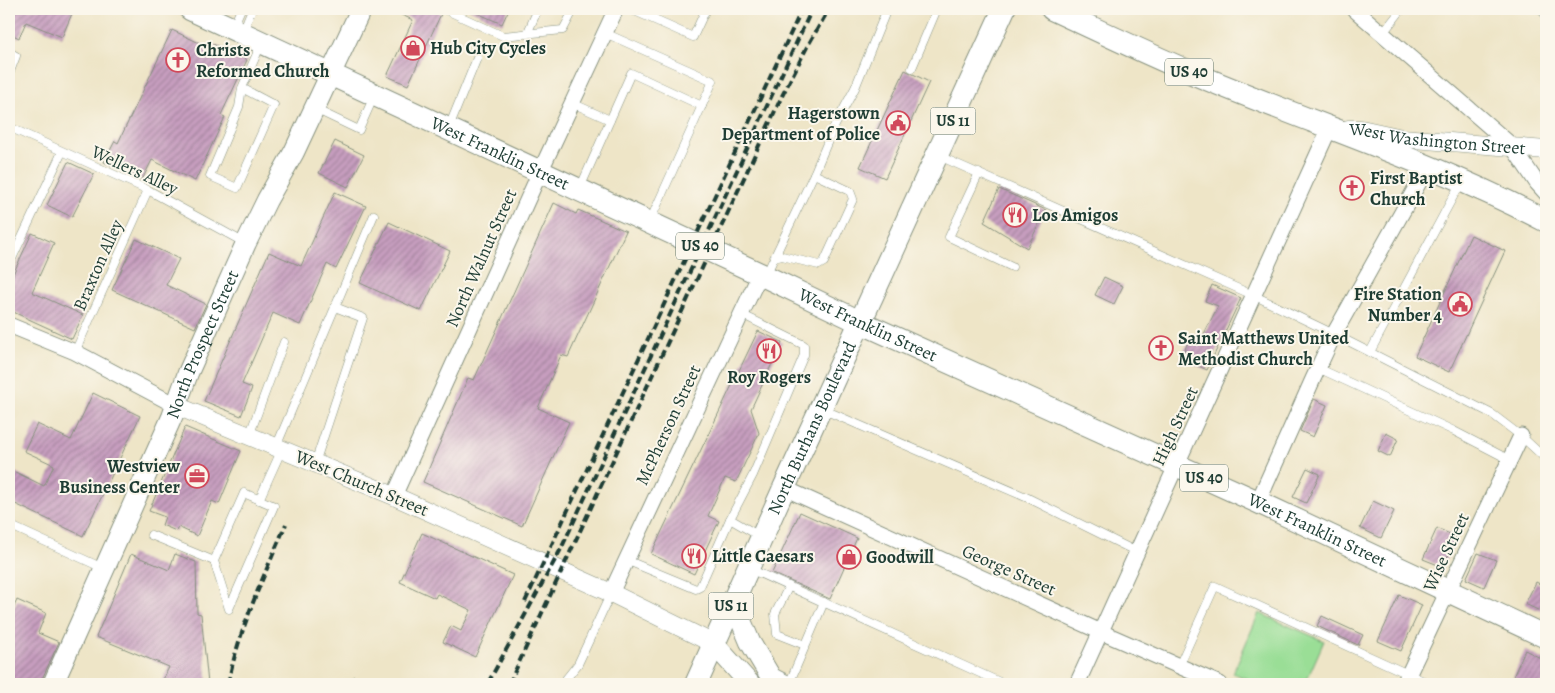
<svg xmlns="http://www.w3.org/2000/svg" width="1555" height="693" font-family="Alegreya,serif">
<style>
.green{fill:#9ade96;stroke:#5c8e65}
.building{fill:url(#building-hatch)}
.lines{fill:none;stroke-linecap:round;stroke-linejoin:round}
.service-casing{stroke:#86917e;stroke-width:9}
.minor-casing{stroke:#86917e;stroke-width:17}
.tertiary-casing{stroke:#86917e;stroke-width:19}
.secondary-casing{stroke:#86917e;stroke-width:22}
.primary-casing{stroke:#86917e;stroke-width:24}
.service{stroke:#fff;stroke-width:8}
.minor{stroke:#fff;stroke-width:15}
.tertiary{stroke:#fff;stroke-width:18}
.secondary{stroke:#fff;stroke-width:20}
.primary{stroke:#fff;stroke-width:22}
.rail{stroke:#1f3d34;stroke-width:4;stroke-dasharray:8 4;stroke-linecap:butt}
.labels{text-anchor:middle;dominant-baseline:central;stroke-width:4;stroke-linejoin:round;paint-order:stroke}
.shield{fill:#fbf7ec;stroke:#61756b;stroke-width:1}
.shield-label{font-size:16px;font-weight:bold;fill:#1f3d34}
.poi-label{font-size:18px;font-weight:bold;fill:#1f3d34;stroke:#fbf7ec;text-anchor:start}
.street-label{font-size:18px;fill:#1f3d34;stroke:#fbf7ec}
</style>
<defs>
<pattern id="building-hatch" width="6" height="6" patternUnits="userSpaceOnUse" patternTransform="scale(1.25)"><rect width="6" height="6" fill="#c79ebf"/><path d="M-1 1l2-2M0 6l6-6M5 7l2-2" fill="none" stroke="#a1829c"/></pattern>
</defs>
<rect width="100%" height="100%" fill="#fbf7ec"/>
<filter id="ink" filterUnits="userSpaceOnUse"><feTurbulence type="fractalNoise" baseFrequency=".02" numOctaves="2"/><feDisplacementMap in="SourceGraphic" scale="10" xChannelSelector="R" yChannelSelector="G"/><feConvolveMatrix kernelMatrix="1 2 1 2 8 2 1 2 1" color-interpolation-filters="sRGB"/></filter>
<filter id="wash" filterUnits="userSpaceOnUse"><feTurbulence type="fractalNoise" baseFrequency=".0096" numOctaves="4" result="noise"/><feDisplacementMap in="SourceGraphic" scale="20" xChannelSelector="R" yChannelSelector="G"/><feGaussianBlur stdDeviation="1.12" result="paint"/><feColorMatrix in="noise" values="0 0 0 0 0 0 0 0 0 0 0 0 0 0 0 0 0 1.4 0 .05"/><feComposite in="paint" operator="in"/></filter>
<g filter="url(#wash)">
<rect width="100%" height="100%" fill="#eee5c7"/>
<path class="green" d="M1259 613 1324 641 1305 684H1259L1233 673Z"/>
<g id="blocks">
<g class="building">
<path d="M9 9H74L62 37 26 22 19 38 9 33Z"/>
<path d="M388 9H438L441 14 408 85 387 76 413 20Z"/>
<path d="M468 9H509L502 24Z"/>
<path d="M172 30 210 48 213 44 247 60 221 115 225 117 195 181 152 160 142 180 104 162 115 141 118 143Z"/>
<path d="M905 70 929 82 885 178 860 167Z"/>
<path d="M335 141 364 155 348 187 319 173Z"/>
<path d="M68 162 94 174 72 217 47 205Z"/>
<path d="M999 189 1046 210 1027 248 984 222Z"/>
<path d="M335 192 366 206 336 269 327 264 300 325 273 313 242 384 252 388 241 416 204 401 269 252 301 266Z"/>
<path d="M554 203 576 214 578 210 626 231 568 357 561 355 538 408 569 422 522 526 423 482 468 378 474 380Z"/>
<path d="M389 222 450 251 421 311 360 283Z"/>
<path d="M32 233 54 243 32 292 83 315 72 339 9 310V283Z"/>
<path d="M1471 235 1505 251 1449 372 1415 356Z"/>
<path d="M136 239 179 259 166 285 206 304 195 328 112 290Z"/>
<path d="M1104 277 1123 286 1114 304 1095 295Z"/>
<path d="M1212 285 1241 298 1207 370 1181 358 1189 340 1199 344 1218 306 1205 301Z"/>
<path d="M758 331 782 342 751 409 759 433 736 482 725 478 708 516 719 521 694 574 651 554Z"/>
<path d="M93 393 140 416 83 536 9 501V469L44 486 54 465 24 451 37 424 71 440Z"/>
<path d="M1314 399 1327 405 1313 437 1300 431Z"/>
<path d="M185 427 241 451 219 504 212 501 197 536 178 527 176 531 162 525 165 517 149 511Z"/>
<path d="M1386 433 1398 439 1390 457 1378 451Z"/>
<path d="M1307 468 1320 474 1306 503 1293 497Z"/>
<path d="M1373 501 1394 511 1381 538 1360 528Z"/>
<path d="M800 512 857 538 830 599 772 573Z"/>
<path d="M1437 528 1456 537 1443 567 1423 559Z"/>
<path d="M422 533 513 575 475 657 443 642 451 626 461 631 471 610 437 594 435 598 400 582Z"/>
<path d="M1478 553 1496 560 1484 587 1466 579Z"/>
<path d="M131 554 169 570 175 554 196 562 197 613 201 614 208 684H161L169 667 96 637Z"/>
<path d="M1536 582 1546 587V598L1540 611 1525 604Z"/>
<path d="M1399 595 1422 605 1401 651 1378 641Z"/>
<path d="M17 600 46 613 38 633 59 642 42 679 41 684H9V618Z"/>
<path d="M1322 616 1363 635 1358 645 1317 626Z"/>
<path d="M1525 650 1546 661V684H1530L1513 677Z"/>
</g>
</g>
</g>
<g filter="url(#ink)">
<use href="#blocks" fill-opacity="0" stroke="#86917e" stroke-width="1"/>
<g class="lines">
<g class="service-casing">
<g id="service">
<path d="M444 9 503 36 563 30 574 9"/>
<path d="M630 9 693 37 706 9"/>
<path d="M1540 9 1544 13"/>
<path d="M652 18 656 9"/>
<path d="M233 27 241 9"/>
<path d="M243 31 252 9"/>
<path d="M605 33 713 81 650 221"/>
<path d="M1383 33 1402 9"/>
<path d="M527 34 538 9"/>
<path d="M9 52 16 56 9 74"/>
<path d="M912 68 937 9"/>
<path d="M242 88 274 105 237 188 210 176 239 107 242 88 261 44"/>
<path d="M572 103 610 120"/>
<path d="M315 109 359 130 374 96"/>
<path d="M9 127 148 190 245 243"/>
<path d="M449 127 477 58"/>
<path d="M939 156 1255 296 1334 334 1492 414 1521 436 1546 459"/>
<path d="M979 173 949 237 1012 267"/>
<path d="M814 174 833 129 855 88 887 9"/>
<path d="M580 188 631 73 702 106"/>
<path d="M9 265 62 152"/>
<path d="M766 275 774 258 782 256 819 265 824 262 853 199 850 191 814 174 774 258"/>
<path d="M75 352 148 190"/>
<path d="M1370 352 1461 182"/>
<path d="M1318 368 1454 431 1510 460"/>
<path d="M822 409 1028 498 1137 552"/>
<path d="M249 436 284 342"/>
<path d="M276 447 374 215"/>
<path d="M315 463 363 318 335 307"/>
<path d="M244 493 274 506 229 609 214 561Z"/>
<path d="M259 500 282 449"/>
<path d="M730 519 761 537"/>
<path d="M9 525 105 569"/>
<path d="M151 535 214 561"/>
<path d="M626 560 696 589 700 587 730 519 753 475 804 355V345L741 314"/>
<path d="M750 569 1004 684"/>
<path d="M789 586 775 614 777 634 805 645"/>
<path d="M1179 666 1215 586 1430 684"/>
<path d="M562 684 578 664 611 593"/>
<path d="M789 684 824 602"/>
</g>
</g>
<g class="minor-casing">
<g id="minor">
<path d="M1354 9 1512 146 1537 183 1546 193"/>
<path d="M9 325 75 352 177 406"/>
<path d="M784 488 1101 632 1220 684"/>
<path d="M394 496 540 172 616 9"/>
<path d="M1258 502 1313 379 1334 334 1428 166"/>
<path d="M611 593 760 274"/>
<path d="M769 674 789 684"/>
<path d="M1077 684 1330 127"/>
<path d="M1404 684 1521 436"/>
</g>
</g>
<g class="tertiary-casing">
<g id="tertiary">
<path id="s1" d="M1348 129H1361L1402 138 1546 150"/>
<path d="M177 406 394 496 611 593 714 644"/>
</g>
</g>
<g class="secondary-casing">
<g id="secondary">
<path d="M733 602 750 642 769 674 773 684"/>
<path d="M714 644 750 684"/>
<path id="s2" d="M53 684 172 417 188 373 246 243 267 200 294 152 361 9"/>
</g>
</g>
<g class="primary-casing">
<g id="primary">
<path id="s3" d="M190 9 760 274 860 322 1258 502 1546 637"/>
<path d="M1052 9C1106 34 1159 60 1214 82 1325 128 1440 165 1546 221"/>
<path id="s4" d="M696 684 784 488 1004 9"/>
</g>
</g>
<use href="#service" class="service"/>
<use href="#minor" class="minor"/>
<use href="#tertiary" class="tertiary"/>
<use href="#secondary" class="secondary"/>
<use href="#primary" class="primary"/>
<g class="rail">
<path d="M525 602 802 9"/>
<path d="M488 683 561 549 812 9"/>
<path d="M228 684C239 629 264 576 286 524"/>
<path d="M353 684 356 673"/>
<path d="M509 684 782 96 807 47 829 9"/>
</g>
</g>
</g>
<defs>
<g id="shop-ring" transform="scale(1.25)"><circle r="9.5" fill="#fbf7ec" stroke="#d1495b" stroke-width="1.5"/><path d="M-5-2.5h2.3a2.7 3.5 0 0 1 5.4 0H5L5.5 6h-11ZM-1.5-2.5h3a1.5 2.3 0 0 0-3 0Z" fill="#d1495b"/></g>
<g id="church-ring" transform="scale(1.25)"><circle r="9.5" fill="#fbf7ec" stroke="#d1495b" stroke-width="1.5"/><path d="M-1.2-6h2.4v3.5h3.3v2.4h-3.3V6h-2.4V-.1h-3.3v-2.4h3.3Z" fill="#d1495b"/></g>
<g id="civic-ring" transform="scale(1.25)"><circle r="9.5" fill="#fbf7ec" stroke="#d1495b" stroke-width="1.5"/><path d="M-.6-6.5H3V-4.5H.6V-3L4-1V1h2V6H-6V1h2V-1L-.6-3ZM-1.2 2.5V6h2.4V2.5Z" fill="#d1495b"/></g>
<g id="restaurant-ring" transform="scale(1.25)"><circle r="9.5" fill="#fbf7ec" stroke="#d1495b" stroke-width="1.5"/><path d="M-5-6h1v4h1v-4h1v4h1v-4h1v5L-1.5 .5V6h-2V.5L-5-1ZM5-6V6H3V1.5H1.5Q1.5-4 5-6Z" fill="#d1495b"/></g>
<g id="office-ring" transform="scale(1.25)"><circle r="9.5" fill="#fbf7ec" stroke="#d1495b" stroke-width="1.5"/><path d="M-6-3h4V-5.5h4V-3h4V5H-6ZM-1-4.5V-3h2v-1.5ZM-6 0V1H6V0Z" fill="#d1495b"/></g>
</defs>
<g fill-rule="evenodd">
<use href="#shop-ring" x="413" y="48"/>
<use href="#church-ring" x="178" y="60"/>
<use href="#civic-ring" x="898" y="123"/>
<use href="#church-ring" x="1352" y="188"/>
<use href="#restaurant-ring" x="1015" y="215"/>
<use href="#civic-ring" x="1460" y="304"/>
<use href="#church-ring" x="1161" y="348"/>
<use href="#restaurant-ring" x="769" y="351"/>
<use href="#office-ring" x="197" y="476"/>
<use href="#restaurant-ring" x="694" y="556"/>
<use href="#shop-ring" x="849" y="557"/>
</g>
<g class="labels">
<g class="shield">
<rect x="1165" y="58.5" width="48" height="27" rx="4"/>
<rect x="930.5" y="107.5" width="45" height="27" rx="4"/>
<rect x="676" y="232.5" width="48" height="27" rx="4"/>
<rect x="1180" y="464.5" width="48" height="27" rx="4"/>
<rect x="708.5" y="592.5" width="45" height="27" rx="4"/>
</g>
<g class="shield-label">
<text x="1189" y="72">US 40</text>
<text x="953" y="121">US 11</text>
<text x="700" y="246">US 40</text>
<text x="1204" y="478">US 40</text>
<text x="731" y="606">US 11</text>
</g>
<g class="poi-label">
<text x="430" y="48">Hub City Cycles</text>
<text x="196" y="50">Christs<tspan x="196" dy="21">Reformed Church</tspan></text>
<text x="880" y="113" text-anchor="end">Hagerstown<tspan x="880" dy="21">Department of Police</tspan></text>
<text x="1370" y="178">First Baptist<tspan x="1370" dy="21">Church</tspan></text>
<text x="1032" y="215">Los Amigos</text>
<text x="1442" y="294" text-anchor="end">Fire Station<tspan x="1442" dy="21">Number 4</tspan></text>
<text x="1178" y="338">Saint Matthews United<tspan x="1178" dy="21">Methodist Church</tspan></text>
<text x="769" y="377" text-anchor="middle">Roy Rogers</text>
<text x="180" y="466" text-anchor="end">Westview<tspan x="180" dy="21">Business Center</tspan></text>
<text x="712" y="556">Little Caesars</text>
<text x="866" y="557">Goodwill</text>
</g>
<g class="street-label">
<text stroke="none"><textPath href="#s1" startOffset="90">West Washington Street</textPath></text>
<text stroke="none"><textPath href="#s3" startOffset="342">West Franklin Street</textPath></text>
<text transform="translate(135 170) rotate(25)">Wellers Alley</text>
<text transform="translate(481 258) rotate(-66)">North Walnut Street</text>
<text transform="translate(98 265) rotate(-66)">Braxton Alley</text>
<text stroke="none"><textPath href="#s3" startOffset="748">West Franklin Street</textPath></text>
<text stroke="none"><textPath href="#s2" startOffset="371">North Prospect Street</textPath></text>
<text transform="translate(668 425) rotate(-65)">McPherson Street</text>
<text transform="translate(1175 426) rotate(-65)">High Street</text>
<text stroke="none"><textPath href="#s4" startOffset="281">North Burhans Boulevard</textPath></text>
<text transform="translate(362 483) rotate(23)">West Church Street</text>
<text stroke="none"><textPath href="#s3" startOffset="1242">West Franklin Street</textPath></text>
<text transform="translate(1446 552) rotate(-65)">Wise Street</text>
<text transform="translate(1009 570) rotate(24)">George Street</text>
</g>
</g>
<rect width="1555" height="693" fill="none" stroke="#fbf7ec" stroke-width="30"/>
</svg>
